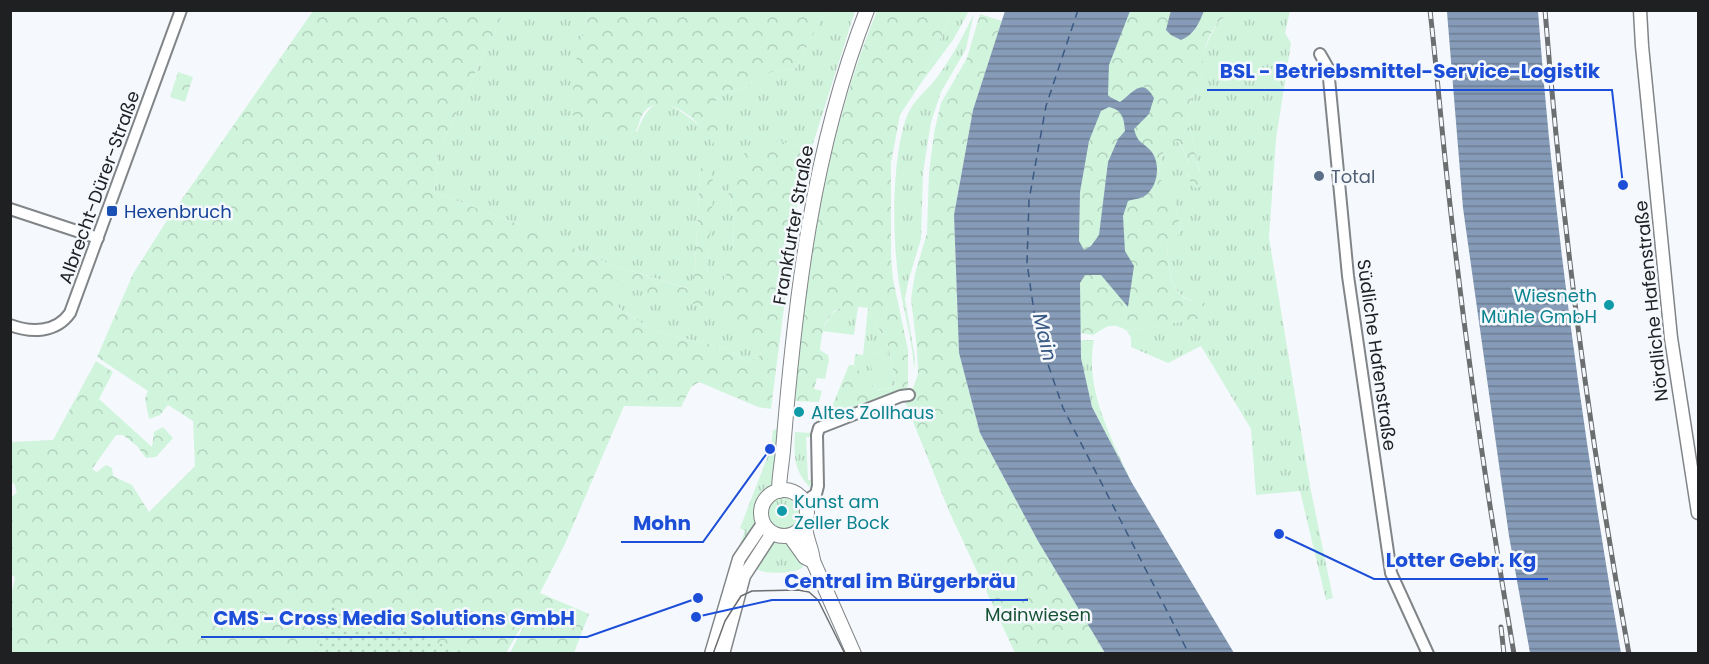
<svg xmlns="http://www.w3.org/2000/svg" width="1709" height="664" font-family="Poppins,sans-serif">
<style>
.grass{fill:url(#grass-tufts)}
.forest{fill:url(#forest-crowns);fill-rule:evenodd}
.garden{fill:url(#garden-dots)}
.pitch{fill:#d1f4dd}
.water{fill:url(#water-rules);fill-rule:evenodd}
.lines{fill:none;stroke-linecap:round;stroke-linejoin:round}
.ferry{stroke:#3a5983;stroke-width:1.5;stroke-dasharray:8 6;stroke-linecap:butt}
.minor-casing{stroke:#818588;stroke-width:14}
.tertiary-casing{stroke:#818588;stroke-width:15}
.secondary-casing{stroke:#818588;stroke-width:16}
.minor{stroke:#fff;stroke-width:10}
.tertiary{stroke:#fff;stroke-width:12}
.secondary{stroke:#fff;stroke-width:14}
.tram{stroke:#6c6e70;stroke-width:1.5}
.rail-casing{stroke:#6c6e70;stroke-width:5}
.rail{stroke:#f5f9fd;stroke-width:3;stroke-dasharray:9;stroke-linecap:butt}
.service-dot{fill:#5c6f8a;stroke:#f5f9fd;stroke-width:2}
.transit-dot{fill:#1a4fb4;stroke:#f5f9fd;stroke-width:2}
.culture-dot{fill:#0f9aa8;stroke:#f5f9fd;stroke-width:2}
.labels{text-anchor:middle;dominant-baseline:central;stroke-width:5;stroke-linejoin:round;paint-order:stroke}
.service-label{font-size:18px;fill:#4e5e75;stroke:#f5f9fd;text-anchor:start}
.street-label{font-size:18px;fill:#1e2021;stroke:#f5f9fd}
.transit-label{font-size:18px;fill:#164399;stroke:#f5f9fd;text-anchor:start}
.culture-label{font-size:18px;fill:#0d838f;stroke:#f5f9fd;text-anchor:start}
.park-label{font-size:18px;fill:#175133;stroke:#f5f9fd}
.water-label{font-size:20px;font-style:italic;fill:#3a5983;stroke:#f5f9fd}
.leader{fill:none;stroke:#1d4ed8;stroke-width:2}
.callout-dot{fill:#1d4ed8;stroke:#f5f9fd;stroke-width:2}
.callout-label{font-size:20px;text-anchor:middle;font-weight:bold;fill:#1d4ed8;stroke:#f5f9fd;stroke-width:5;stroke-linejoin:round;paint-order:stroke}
</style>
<defs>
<pattern id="grass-tufts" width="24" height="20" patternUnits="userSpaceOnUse" patternTransform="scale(1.5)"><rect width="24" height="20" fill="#d1f4dd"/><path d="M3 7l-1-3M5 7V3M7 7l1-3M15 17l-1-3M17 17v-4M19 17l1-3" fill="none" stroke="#b3d1bd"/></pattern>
<pattern id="forest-crowns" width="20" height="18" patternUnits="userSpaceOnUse" patternTransform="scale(1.5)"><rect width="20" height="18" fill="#d1f4dd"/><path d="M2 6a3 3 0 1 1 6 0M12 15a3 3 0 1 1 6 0" fill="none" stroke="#b3d1bd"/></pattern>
<pattern id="garden-dots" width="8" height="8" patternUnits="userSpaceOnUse" patternTransform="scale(1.5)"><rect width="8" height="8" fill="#d1f4dd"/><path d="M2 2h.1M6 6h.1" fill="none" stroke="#b3d1bd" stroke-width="1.8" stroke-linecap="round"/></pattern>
<pattern id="water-rules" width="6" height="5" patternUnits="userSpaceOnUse" patternTransform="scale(1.5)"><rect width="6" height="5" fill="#869bb7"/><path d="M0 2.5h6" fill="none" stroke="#6d7e94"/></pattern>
</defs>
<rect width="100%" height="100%" fill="#f5f9fd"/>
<g class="grass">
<path d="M504 11H589L578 48 637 132C650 97 663 96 691 119 701 126 708 131 712 143L714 108 718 93 742 89 771 72 795 69 822 18 829 11H855L811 150 779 141 728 190 734 219 733 252 719 296 713 301 705 293C711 246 708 209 705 162L700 170 695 270 690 289 609 264 531 229 434 192 439 150Z"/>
<path d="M951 11H969L953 40 921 83 930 65Z"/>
<path d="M1232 11H1290L1285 33 1291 43 1276 139 1269 238 1311 491 1333 598 1326 600 1300 491 1256 495 1251 429 1201 346 1168 363 1131 347V338L1127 331 1208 317 1212 312C1200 300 1202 305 1188 299 1167 290 1169 262 1167 243L1180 233C1179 212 1175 195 1160 180 1159 162 1160 150 1176 140 1187 152 1189 161 1188 177L1200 171 1196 161 1193 138 1187 121 1191 99 1203 74V53L1211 35 1218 22Z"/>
<path d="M974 13 966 49 941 92 931 122 923 173 921 239 908 282 905 299 915 358 914 370C913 343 905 316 900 289 892 244 891 158 907 116 913 100 928 90 938 76 952 57 964 35 974 13Z"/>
<path d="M617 278 708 309 757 337 761 355 747 363 729 349 654 331 621 310 610 297Z"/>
<path d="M843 306 858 307 854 335 822 331 830 315Z"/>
<path d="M868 308 888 345 896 384 892 388 885 351 870 354 875 390 854 365 855 354 863 355Z"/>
<path d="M1085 340H1094C1084 390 1112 439 1132 483L1092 407 1081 358 1080 341Z"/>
<path d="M777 429 774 481 759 499 756 508V524L742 545 740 544 745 531 740 528 771 448 773 430Z"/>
<path d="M795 432 812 433 813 437H806L808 480H815L814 486 811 488C793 471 794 455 795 432Z"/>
<circle cx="784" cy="513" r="19"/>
<path d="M778 541C791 542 802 554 803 567 796 574 763 575 755 568L771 543Z"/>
</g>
<g class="forest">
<path d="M313 11H504L439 150 434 192 531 229 609 264 689 289 695 270 700 170 704 162 708 164C718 185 711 208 710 230 708 251 708 272 705 293L713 300 719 296 733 252 734 219 728 190 741 156 756 145 779 141 811 150 798 198 771 409 758 407 699 382 691 387 681 407 624 406 565 544 540 593 589 614 574 653H510L532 609 506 653 466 654 331 605 315 653H11V595L15 578 11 573 10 499 17 492 14 483 11 484 10 442 53 440 96 361 113 372 99 399 152 447 154 432 163 427 173 438 156 457 146 458 137 446 123 435H116L92 469 97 472 106 465 112 468 113 476 132 485 149 512 195 466 193 421 168 405 160 415 149 419 145 399 148 391 97 357 133 274 164 225ZM617 279 628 288 690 303 708 309 756 337 761 355 747 363 729 349 654 331 621 310 611 297Z"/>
<path d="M589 11V10L829 11 822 18 795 69 771 72 742 89 718 93 714 108 726 128 724 135 712 144C705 124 665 89 645 111 636 121 643 128 628 138L570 114 578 48Z"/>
<path d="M877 11H951L930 65 921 83 900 115 891 163V257L893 279 908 350V386L903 392 838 416 834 414 833 404 849 365H854L876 390 892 388 896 384 888 345 868 308C831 303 824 314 820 350L828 355 829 360 825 379 817 378 814 389 822 391 819 402 795 401C805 271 827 132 877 11Z"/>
<path d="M1129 11H1232L1218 22 1210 35 1203 53V74L1191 99 1187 121 1193 138 1196 161 1203 181 1199 188 1193 187C1182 167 1196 161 1176 140 1160 150 1159 162 1160 179 1175 195 1179 212 1180 233L1167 244C1169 262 1167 290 1187 299 1194 302 1203 302 1210 305L1212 312 1209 317 1127 331C1112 321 1106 327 1093 335L1079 333 1080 283 1085 275 1115 240 1139 145 1133 133 1122 104 1107 97 1109 58Z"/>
<path d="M980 14 1002 21 973 110 954 215 959 353 980 433 1038 541 1105 653H1015L949 511 904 399 913 388 918 374 917 349 911 299 915 274 927 233 929 173 934 133 941 103 967 58Z"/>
<path d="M178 72 193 77 185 102 170 97Z"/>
<path d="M1110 105 1123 109 1127 132 1101 239 1087 253 1082 250 1079 244 1077 192 1085 150 1102 107Z"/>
</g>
<path class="garden" d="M331 605 466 653H315Z"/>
<path class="pitch" d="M886 351 892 388 875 390 869 354Z"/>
<g class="water">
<path d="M1171 10H1204V11C1199 23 1194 35 1181 40L1171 35 1166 30Z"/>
<path d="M1005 11H1130L1109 65 1108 95 1110 97 1120 102C1133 93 1142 76 1154 98L1149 114 1134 129C1138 144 1142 141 1151 151 1161 163 1158 186 1146 195 1141 199 1134 199 1128 201L1123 216 1125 251 1134 266 1128 307 1101 275H1085L1080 283 1081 358 1092 407 1132 483 1234 653H1105L1038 541 980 433 959 353 954 215 973 110ZM1109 107C1123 110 1124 119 1125 131L1118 139 1108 162 1099 235 1091 246 1084 250 1079 241 1080 192 1089 141 1101 111Z"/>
<path d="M1447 12 1538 11C1554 226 1584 441 1621 653H1530L1509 536 1463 208Z"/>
</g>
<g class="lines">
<path class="ferry" d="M1078 10 1046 106 1029 200 1027 263 1037 332 1063 408 1189 654"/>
<g class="minor-casing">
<g id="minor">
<path d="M1320 54 1328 68 1348 276 1391 573 1428 654"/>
<path d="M10 209 98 238"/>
<path d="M10 325C31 333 56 333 70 313L181 10"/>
<path d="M804 502 816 494 818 486 817 435 819 428 901 396 909 395"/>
</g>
</g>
<g class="tertiary-casing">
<g id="tertiary">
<path d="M1640 10 1642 46 1671 338 1698 513"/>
<path d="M711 654 739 559 760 528 765 526"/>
<path d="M723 654 744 576 772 533"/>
</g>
</g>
<g class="secondary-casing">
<g id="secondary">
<circle cx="784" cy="513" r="23"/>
<path d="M779 491C779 477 782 463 783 450 795 300 812 151 867 10"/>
<path d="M805 524C805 538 812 548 813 561L854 654"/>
<path d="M790 536 805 557 813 561"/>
</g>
</g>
<use href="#minor" class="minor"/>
<use href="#tertiary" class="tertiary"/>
<use href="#secondary" class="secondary"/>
<path class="tram" d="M713 654 725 621 741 596 752 591 798 590 809 592 818 600 845 654"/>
<g class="rail-casing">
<g id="rail">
<path d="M1430 10C1437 72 1442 134 1449 196 1466 349 1488 502 1514 654"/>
<path d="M1545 10C1562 226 1590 441 1629 654"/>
<path d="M1501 627 1504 654"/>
</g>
</g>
<use href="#rail" class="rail"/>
</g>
<circle class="service-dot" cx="1319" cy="176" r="6"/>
<rect class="transit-dot" x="106" y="205" width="12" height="12" rx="3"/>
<g class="culture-dot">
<circle cx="1609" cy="305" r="6"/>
<circle cx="799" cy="412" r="6"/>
<circle cx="782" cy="511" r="6"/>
</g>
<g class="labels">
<g class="service-label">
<text x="1331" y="176">Total</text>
</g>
<g class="street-label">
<text transform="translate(99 187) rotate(-70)">Albrecht-Dürer-Straße</text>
<text transform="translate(793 225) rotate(-80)">Frankfurter Straße</text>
<text transform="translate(1651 301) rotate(-96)">Nördliche Hafenstraße</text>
<text transform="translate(1377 355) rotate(82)">Südliche Hafenstraße</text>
</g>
<g class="transit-label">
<text x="124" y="211">Hexenbruch</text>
</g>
<g class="culture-label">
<text x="1597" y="295" text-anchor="end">Wiesneth<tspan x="1597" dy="21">Mühle GmbH</tspan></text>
<text x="811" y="412">Altes Zollhaus</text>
<text x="794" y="501">Kunst am<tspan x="794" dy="21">Zeller Bock</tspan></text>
</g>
<g class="park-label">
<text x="1038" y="614">Mainwiesen</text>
</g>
<g class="water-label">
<text transform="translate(1045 337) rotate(77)">Main</text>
</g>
</g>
<path class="leader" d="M1623 185L1612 90H1207M770 449L703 542H621M1279 534L1374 579H1548M696 617L772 600H1028M698 598L587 637H201"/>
<g class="callout-dot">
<circle cx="1623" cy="185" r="6"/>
<circle cx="770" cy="449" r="6"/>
<circle cx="1279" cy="534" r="6"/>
<circle cx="696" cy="617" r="6"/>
<circle cx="698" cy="598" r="6"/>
</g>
<g class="callout-label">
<text x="1410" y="78">BSL - Betriebsmittel-Service-Logistik</text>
<text x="662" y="530">Mohn</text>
<text x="1461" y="567">Lotter Gebr. Kg</text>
<text x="900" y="588">Central im Bürgerbräu</text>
<text x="394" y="625">CMS - Cross Media Solutions GmbH</text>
</g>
<rect width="1709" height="664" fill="none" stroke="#1e2021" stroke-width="24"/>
</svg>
